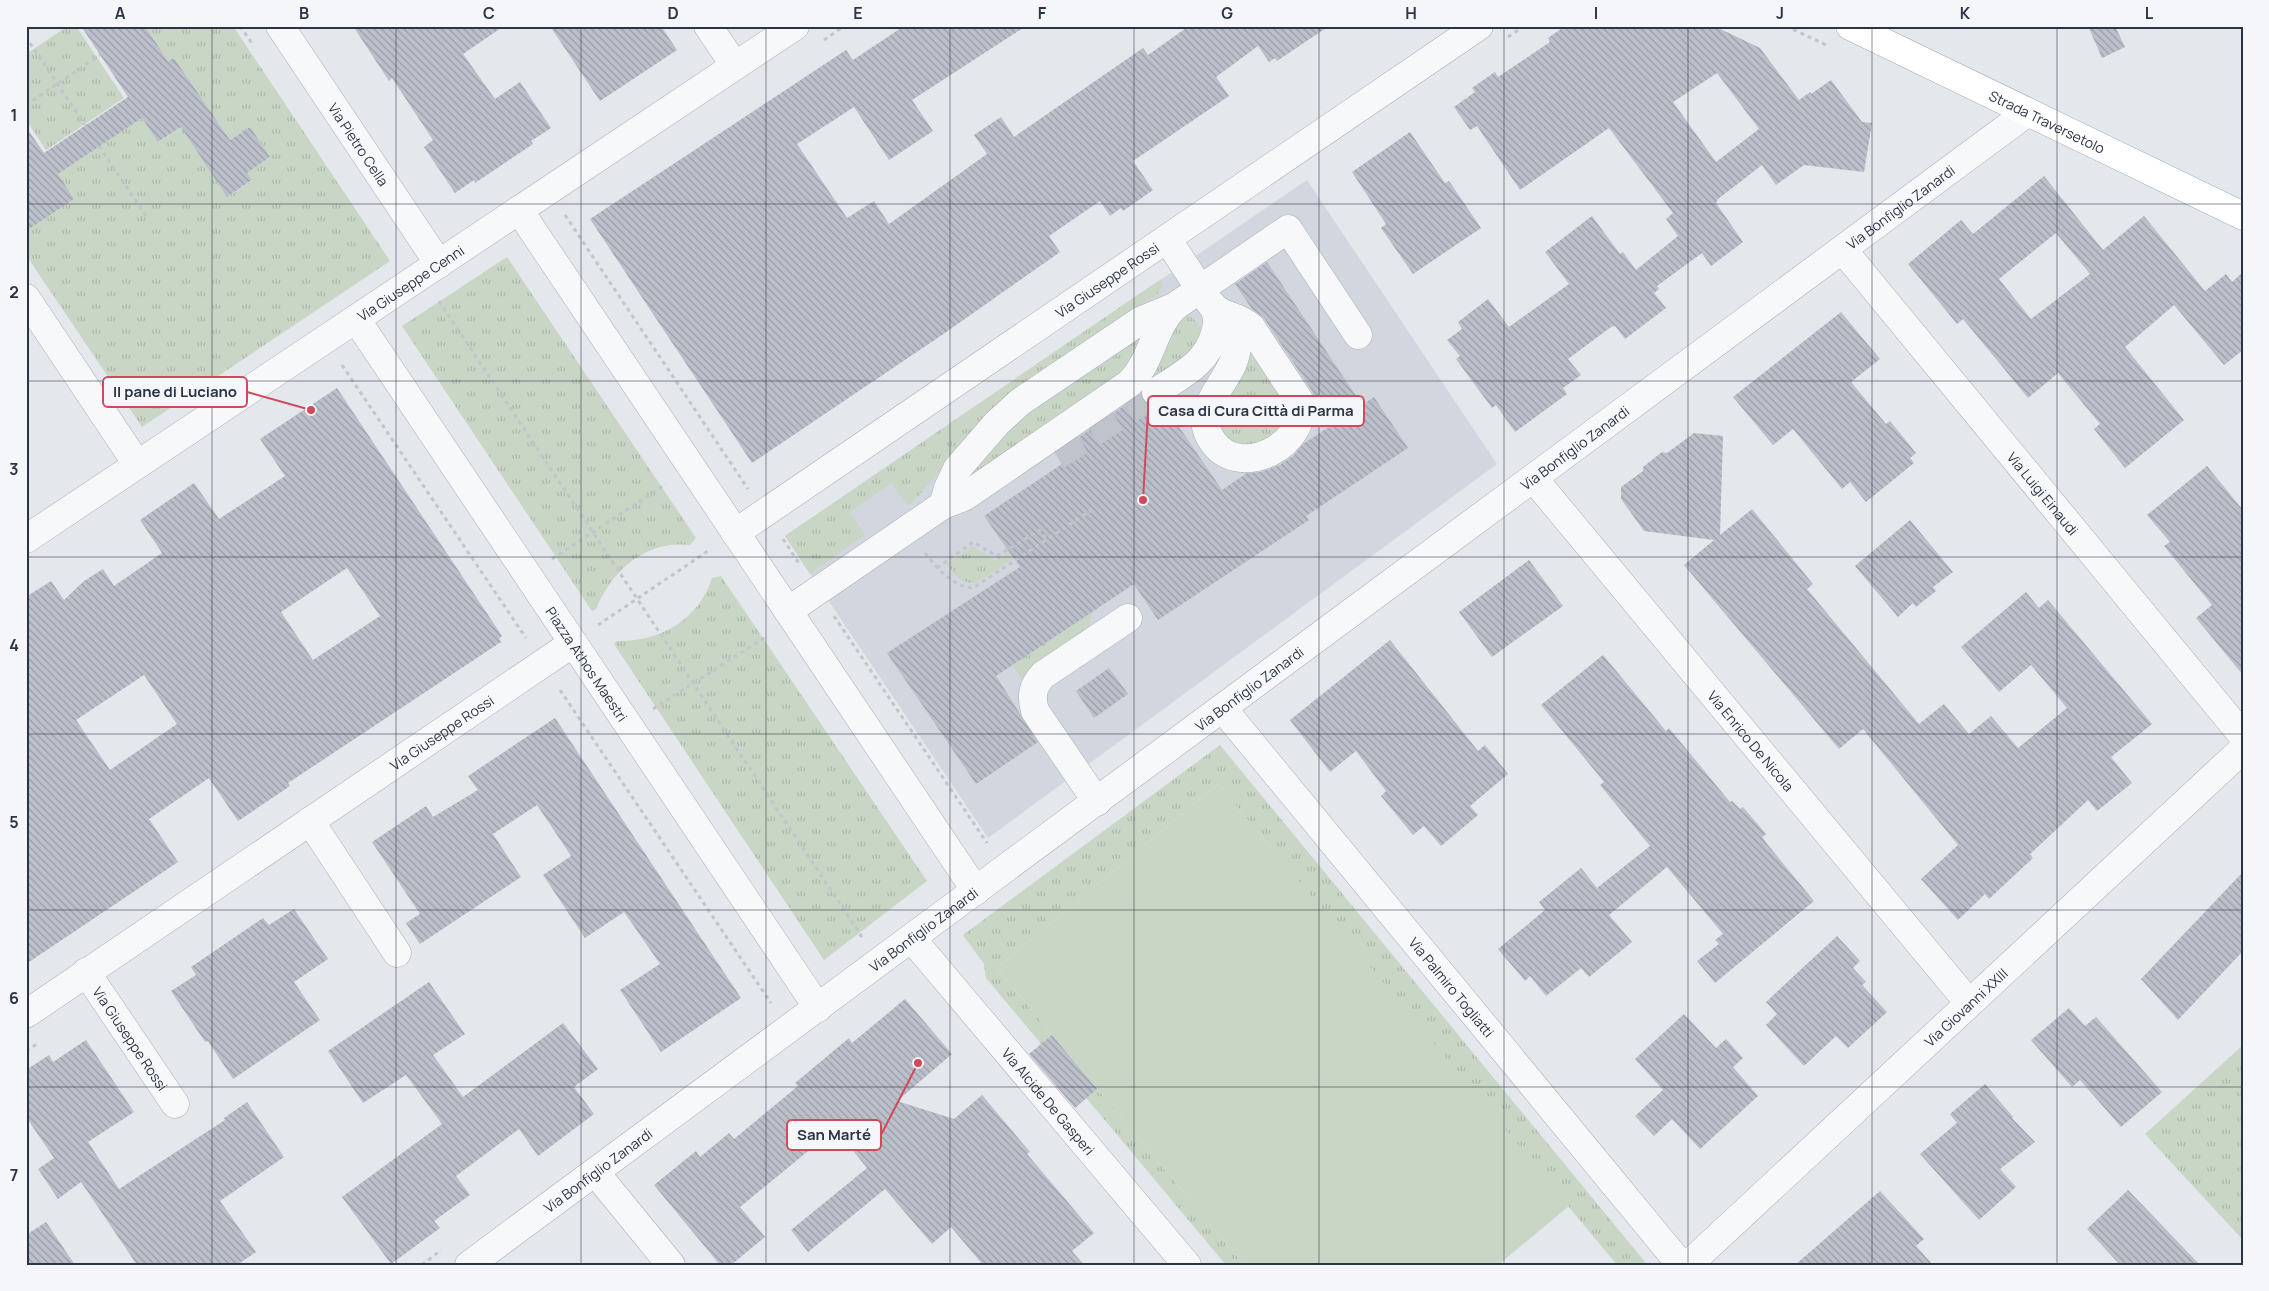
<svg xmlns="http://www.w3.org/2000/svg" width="2269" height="1291" font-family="Manrope,sans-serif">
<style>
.built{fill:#d2d6de}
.grass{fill:url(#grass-tufts)}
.garden{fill:#c9d6c5}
.building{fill:url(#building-back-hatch);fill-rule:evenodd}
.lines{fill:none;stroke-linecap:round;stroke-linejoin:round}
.minor-tunnel{stroke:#bfc3cb;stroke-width:28;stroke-dasharray:28 14;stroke-linecap:butt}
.minor-casing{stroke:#a9aeb7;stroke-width:29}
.major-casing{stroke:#a3abb8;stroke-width:29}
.path{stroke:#c2c5cb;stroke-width:3;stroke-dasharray:4 4;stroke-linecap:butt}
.minor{stroke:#f7f8fa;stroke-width:28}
.major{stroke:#fff;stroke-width:28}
.grid{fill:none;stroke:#2b3445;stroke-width:1;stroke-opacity:0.55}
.labels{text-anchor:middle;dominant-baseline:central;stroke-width:5;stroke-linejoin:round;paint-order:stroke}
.street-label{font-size:14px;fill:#2b3445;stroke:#f4f6f9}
.leader{fill:none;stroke:#d1495b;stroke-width:2}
.callout-dot{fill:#d1495b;stroke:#f4f6f9;stroke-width:2}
.callout{fill:#f4f6f9;stroke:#d1495b;stroke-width:2}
.callout-label{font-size:15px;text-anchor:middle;font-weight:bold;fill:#2b3445}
.neatline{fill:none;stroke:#2b3445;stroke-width:2}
.grid-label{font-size:16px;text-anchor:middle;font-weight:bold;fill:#2b3445}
</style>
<defs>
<pattern id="grass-tufts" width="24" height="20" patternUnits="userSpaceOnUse" patternTransform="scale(1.25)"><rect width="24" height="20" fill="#c9d6c5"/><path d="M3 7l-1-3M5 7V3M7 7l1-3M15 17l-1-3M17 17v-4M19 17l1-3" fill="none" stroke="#adb8ab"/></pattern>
<pattern id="building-back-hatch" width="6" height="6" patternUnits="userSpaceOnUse" patternTransform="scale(1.25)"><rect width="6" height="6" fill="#bbc0ca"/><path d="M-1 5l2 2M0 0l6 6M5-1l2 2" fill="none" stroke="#989da6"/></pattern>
</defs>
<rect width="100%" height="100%" fill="#e4e7ec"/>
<path class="built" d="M1307 180 1497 464 988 838 785 536Z"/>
<g class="grass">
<path d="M68 26H76L124 98 46 150 26 120V54Z"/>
<path d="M145 26H233L390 261 142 427 26 255V223L30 228 74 199 58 174 142 118 159 142 193 119 227 197 252 181 247 173 270 157 250 127 230 140 174 58 168 61Z"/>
<path d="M507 257 696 538 690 545C646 540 612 570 596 609L592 611 402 326Z"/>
<path d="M1161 279 1163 287 1159 293 1030 380 982 424 912 503 908 506 891 483 850 512 865 535 810 574 785 536Z"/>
<path d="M1182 314C1195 316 1201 325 1202 338L1190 355 1136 388Z"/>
<path d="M1150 325 1138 364 960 490 957 483 1008 427Z"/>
<path d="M1247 346 1287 399V419L1267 442 1232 449 1213 415Z"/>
<path d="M1039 534 1043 539 976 583C961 584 956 575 947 564L972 546 995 560Z"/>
<path d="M721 576 927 881 824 960 614 644 617 641C659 642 699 620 712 578Z"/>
<path d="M1092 612 1088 634 1021 678 1013 664Z"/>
<path d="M1220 745 1645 1262 1642 1265H1617L1218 784 997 968 1244 1265H1226L986 978 984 964 963 935Z"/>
<path d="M2243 1045V1240L2145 1134Z"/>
</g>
<path class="garden" d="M1218 784 1569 1206 1498 1265H1244L997 968Z"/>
<g class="building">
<path d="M81 26H145L168 61 174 58 230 140 250 127 270 157 247 173 252 180 227 197 181 127 158 142 142 118 58 174 74 199 26 231V127L44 153 128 97Z"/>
<path d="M353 26H504L463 54 495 99 520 82 551 128 531 141 533 144 475 183 474 180 455 193 424 147 433 140 392 78 389 81Z"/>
<path d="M550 26H661L677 50 600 101Z"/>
<path d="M904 26H1026L912 100 933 131 889 160 854 107 797 144 847 218 874 201 889 224 987 154 974 135 1001 117 1014 137 1143 48 1148 55 1189 26H1329L1277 61 1275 58 1269 62 1258 46 1216 77 1229 96 1133 161 1153 190 1123 211 1121 208 1110 216 1100 201 1049 236 1060 252 942 335 752 463 590 219 846 50 853 60Z"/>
<path d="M1565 26H1714L1760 48 1799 100 1810 92 1811 94 1831 80 1862 122 1872 123 1864 172 1804 165 1776 185 1762 165 1718 199 1716 203 1743 242 1711 266 1702 253 1657 286 1659 289 1654 293 1666 308 1625 339 1615 326 1611 327 1568 359 1581 375 1563 388 1567 394 1515 432 1496 405 1492 408 1456 359 1460 356 1447 340 1462 329 1458 322 1488 299 1509 327 1569 284 1545 252 1592 216 1620 254 1623 252 1636 270 1678 236 1666 219 1673 213 1609 128 1520 190 1477 126 1470 130 1454 107 1475 92 1472 88 1495 72 1498 77 1550 42 1548 38ZM1717 73 1759 129 1716 162 1673 102Z"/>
<path d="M2088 26H2115L2125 47 2102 58Z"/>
<path d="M1410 132 1445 183 1449 181 1481 228 1413 274 1381 228 1386 224 1352 172Z"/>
<path d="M2044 176 2103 250 2144 216 2205 291 2226 274 2232 282 2243 272V350L2224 365 2174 305 2125 347 2184 420 2125 468 2094 429 2100 424 2058 373 2028 398 1963 319 1957 324 1908 264 1961 220 1973 234ZM2056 233 2090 274 2031 319 1999 279Z"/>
<path d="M1267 262 1362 405 1374 397 1408 448 1306 516 1309 520 1158 620 1134 584 996 676 1038 742 976 784 887 653 1020 567 984 516 1062 464 1056 453 1141 394 1143 401 1149 406 1157 408 1164 405 1222 490 1247 473 1261 472 1280 465 1294 455 1303 444 1332 425 1315 400 1312 391 1264 318 1252 309 1235 284Z"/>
<path d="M1841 312 1880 359 1851 382 1886 424 1890 421 1916 453 1910 458 1914 463 1866 502 1850 482 1842 489 1793 429 1773 445 1733 397Z"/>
<path d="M337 388 502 636 499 639 501 642 288 783 290 786 238 821 209 778 149 819 178 862 26 964V597L51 581 64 600 84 581 103 569 114 586 162 553 140 520 194 483 219 519 285 476 260 439ZM347 568 380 616 313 660 281 612ZM144 675 177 724 110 770 76 720Z"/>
<path d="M1694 433 1723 436 1720 535 1752 509 1813 584 1807 589 1919 724 1944 704 1969 734 1991 716 2018 748 2067 708 2031 665 1999 692 1961 647 2026 592 2039 608 2048 600 2152 724 2111 757 2132 783 2097 811 2088 800 2030 854 2033 858 1989 899 1985 894 1958 920 1921 879 1958 845 1863 729 1839 749 1684 565 1714 540 1644 531 1621 499V487L1643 471V467L1662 452 1667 453Z"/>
<path d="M2207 466 2243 510V675L2196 618 2212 605 2164 546 2170 542 2147 515Z"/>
<path d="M1910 520 1953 572 1933 587 1936 591 1916 607 1913 603 1898 617 1855 566Z"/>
<path d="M1529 560 1563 606 1492 657 1459 612Z"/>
<path d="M1390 640 1478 751 1485 745 1508 774 1470 806 1478 815 1441 846 1424 826 1413 835 1381 796 1386 791 1356 751 1330 772 1290 720Z"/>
<path d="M1603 655 1666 731 1669 728 1730 802 1732 801 1740 809 1743 807 1766 834 1762 837 1768 845 1814 901 1715 983 1697 961 1719 944 1715 940 1723 934 1667 867 1609 915 1632 942 1589 977 1581 968 1546 996 1530 976 1525 981 1498 949 1545 910 1539 902 1581 868 1597 888 1650 846 1600 785 1604 782 1541 705Z"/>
<path d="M1109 668 1128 694 1094 718 1076 691Z"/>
<path d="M555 718 741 998 661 1052 620 990 660 964 624 912 585 938 543 875 571 856 537 805 493 834 521 877 420 944 406 923 420 914 372 842 426 806 433 817 478 790 468 776Z"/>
<path d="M2243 872V951L2178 1020 2141 979Z"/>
<path d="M294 909 328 959 294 982 320 1020 233 1079 208 1041 205 1042 171 991 196 975 191 967 263 918 269 925Z"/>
<path d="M1837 936 1860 961 1853 968 1866 982 1862 985 1887 1012 1848 1048 1836 1036 1804 1066 1766 1025 1777 1014 1766 1002Z"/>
<path d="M429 982 465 1034 433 1055 463 1097 563 1023 598 1069 574 1087 594 1114 538 1156 519 1129 456 1176 470 1195 434 1221 440 1228 391 1264 342 1197 442 1124 406 1075 363 1103 328 1051Z"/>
<path d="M905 999 952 1054 897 1101 954 1119 982 1095 1030 1152 1027 1154 1094 1233 1072 1251 1084 1265H983L951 1227 932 1244 885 1189 808 1252 791 1230 867 1168 835 1129 740 1207 765 1237 731 1265H720L654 1185 696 1151 700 1157 729 1133 734 1139 798 1086 795 1083 849 1038 852 1043Z"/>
<path d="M2069 1008 2085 1026 2096 1017 2162 1092 2121 1127 2080 1080 2072 1087 2031 1040Z"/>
<path d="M1684 1014 1716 1048 1726 1039 1743 1058 1733 1067 1758 1096 1700 1149 1672 1119 1654 1136 1635 1116 1663 1090 1635 1059Z"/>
<path d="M1052 1035 1097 1089 1075 1108 1029 1054Z"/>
<path d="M86 1040 134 1112 88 1142 119 1189 225 1120 224 1118 247 1102 284 1157 220 1201 256 1252 237 1265H137L81 1182 58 1199 38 1169 54 1158 26 1117V1070L49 1055 53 1062Z"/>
<path d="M1985 1084 2013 1117 2012 1118 2035 1142 2000 1169 2016 1187 1979 1220 1920 1154 1957 1123 1950 1114Z"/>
<path d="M2128 1190 2200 1265H2120L2087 1229Z"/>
<path d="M1880 1191 1924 1239 1916 1246 1933 1265H1795Z"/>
<path d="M46 1222 75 1265H26V1235Z"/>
</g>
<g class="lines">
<path class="minor-tunnel" d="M1057 456 1156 392"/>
<g class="minor-casing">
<g id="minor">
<path id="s1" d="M280 26 439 264"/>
<path d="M708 26 735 66"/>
<path d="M519 210 976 891"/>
<path d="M1167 239C1183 262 1198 288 1216 311 1223 320 1233 326 1236 338 1244 377 1185 404 1213 442 1241 481 1311 443 1299 400L1251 327C1238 315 1222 317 1213 306"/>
<path id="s2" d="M1843 250 2243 736"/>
<path d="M26 298 137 464"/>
<path id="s3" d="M356 319 818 1008"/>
<path d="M1156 392C1181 375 1207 364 1215 333 1218 322 1218 316 1213 306"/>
<path id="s4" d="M1534 479 1969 1003"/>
<path d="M943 505 964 497 1130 383C1153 359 1153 328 1174 307"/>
<path id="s5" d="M735 533 1479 26"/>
<path id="s6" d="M26 539 795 26"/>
<path d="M788 611 943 505 948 488 957 469 997 423 1020 402 1140 321 1174 307 1288 229 1358 335"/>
<path id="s7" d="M1223 709 1681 1265"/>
<path d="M1097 802 1035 711C1031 696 1032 687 1043 675L1128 618"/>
<path d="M310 821 397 953"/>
<path id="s8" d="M912 939 1187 1265"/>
<path id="s9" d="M86 972 175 1104"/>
<path id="s10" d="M26 1014 573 643"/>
<path d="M595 1172 671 1265"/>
<path id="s11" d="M469 1265 2028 112"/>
<path id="s12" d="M1688 1265 2243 749"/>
</g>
</g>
<g class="major-casing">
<g id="major">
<path id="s13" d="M1850 26 2243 216"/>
</g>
</g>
<g class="path">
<path d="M240 26 253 45"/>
<path d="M1786 26 1826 45"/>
<path d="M1508 37 1524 26"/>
<path d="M824 40 844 26"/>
<path d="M30 43 85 125"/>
<path d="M26 105 100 55"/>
<path d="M99 146 146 216"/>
<path d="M565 215 748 489"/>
<path d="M439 301 862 937"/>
<path d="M342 365 526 638"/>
<path d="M783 539 800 565"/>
<path d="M925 553C937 568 953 587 973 588L1093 509"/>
<path d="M552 559 666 484"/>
<path d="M937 568 973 542 997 556 1040 530 1047 540"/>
<path d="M834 616 987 843"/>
<path d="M598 625 711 549"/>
<path d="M560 690 771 1003"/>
<path d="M653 709 767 636"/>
<path d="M26 1051 37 1044"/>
<path d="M422 1265 441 1250"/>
</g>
<use href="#minor" class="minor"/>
<use href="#major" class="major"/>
</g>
<path class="grid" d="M212 26V1265M396 26V1265M581 26V1265M766 26V1265M950 26V1265M1134 26V1265M1319 26V1265M1504 26V1265M1688 26V1265M1872 26V1265M2057 26V1265M26 204H2243M26 381H2243M26 557H2243M26 734H2243M26 910H2243M26 1087H2243"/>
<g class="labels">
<g class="street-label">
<text stroke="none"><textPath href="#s13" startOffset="219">Strada Traversetolo</textPath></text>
<text stroke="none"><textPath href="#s1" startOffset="142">Via Pietro Cella</textPath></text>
<text stroke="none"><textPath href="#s11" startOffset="1780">Via Bonfiglio Zanardi</textPath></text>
<text stroke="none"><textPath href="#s5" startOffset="450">Via Giuseppe Rossi</textPath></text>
<text stroke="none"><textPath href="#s6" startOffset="462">Via Giuseppe Cenni</textPath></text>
<text stroke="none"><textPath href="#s11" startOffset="1375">Via Bonfiglio Zanardi</textPath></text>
<text stroke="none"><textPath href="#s2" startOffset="315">Via Luigi Einaudi</textPath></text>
<text stroke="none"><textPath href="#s3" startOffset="415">Piazza Athos Maestri</textPath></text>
<text stroke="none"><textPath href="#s11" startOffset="970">Via Bonfiglio Zanardi</textPath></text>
<text stroke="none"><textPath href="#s10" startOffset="502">Via Giuseppe Rossi</textPath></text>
<text stroke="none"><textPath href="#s4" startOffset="340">Via Enrico De Nicola</textPath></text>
<text stroke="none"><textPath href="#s11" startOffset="565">Via Bonfiglio Zanardi</textPath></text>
<text stroke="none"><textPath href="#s7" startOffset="360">Via Palmiro Togliatti</textPath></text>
<text stroke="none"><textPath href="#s12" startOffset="379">Via Giovanni XXIII</textPath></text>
<text stroke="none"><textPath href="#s9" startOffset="80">Via Giuseppe Rossi</textPath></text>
<text stroke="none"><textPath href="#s8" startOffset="212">Via Alcide De Gasperi</textPath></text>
<text stroke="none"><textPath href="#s11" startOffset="160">Via Bonfiglio Zanardi</textPath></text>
</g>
</g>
<path class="leader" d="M311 410L247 392M1143 500L1148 411M918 1063L881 1135"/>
<g class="callout-dot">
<circle cx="311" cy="410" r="5"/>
<circle cx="1143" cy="500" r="5"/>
<circle cx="918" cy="1063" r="5"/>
</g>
<g class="callout">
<rect x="103" y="377" width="144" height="30" rx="5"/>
<rect x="1148" y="396" width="216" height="30" rx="5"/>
<rect x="787" y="1120" width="94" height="30" rx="5"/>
</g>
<g class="callout-label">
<text x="175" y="397">Il pane di Luciano</text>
<text x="1256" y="416">Casa di Cura Città di Parma</text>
<text x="834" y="1140">San Marté</text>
</g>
<rect width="2269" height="1291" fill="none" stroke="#f4f6f9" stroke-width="55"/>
<rect x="28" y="28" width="2214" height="1236" class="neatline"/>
<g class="grid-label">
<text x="120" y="19">A</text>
<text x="304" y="19">B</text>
<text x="489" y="19">C</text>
<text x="673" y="19">D</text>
<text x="858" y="19">E</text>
<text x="1042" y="19">F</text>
<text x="1227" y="19">G</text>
<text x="1411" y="19">H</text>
<text x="1596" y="19">I</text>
<text x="1780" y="19">J</text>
<text x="1965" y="19">K</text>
<text x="2149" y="19">L</text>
<text x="14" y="121">1</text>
<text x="14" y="298">2</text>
<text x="14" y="475">3</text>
<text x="14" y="651">4</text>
<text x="14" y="828">5</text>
<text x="14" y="1004">6</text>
<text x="14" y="1181">7</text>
</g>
</svg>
